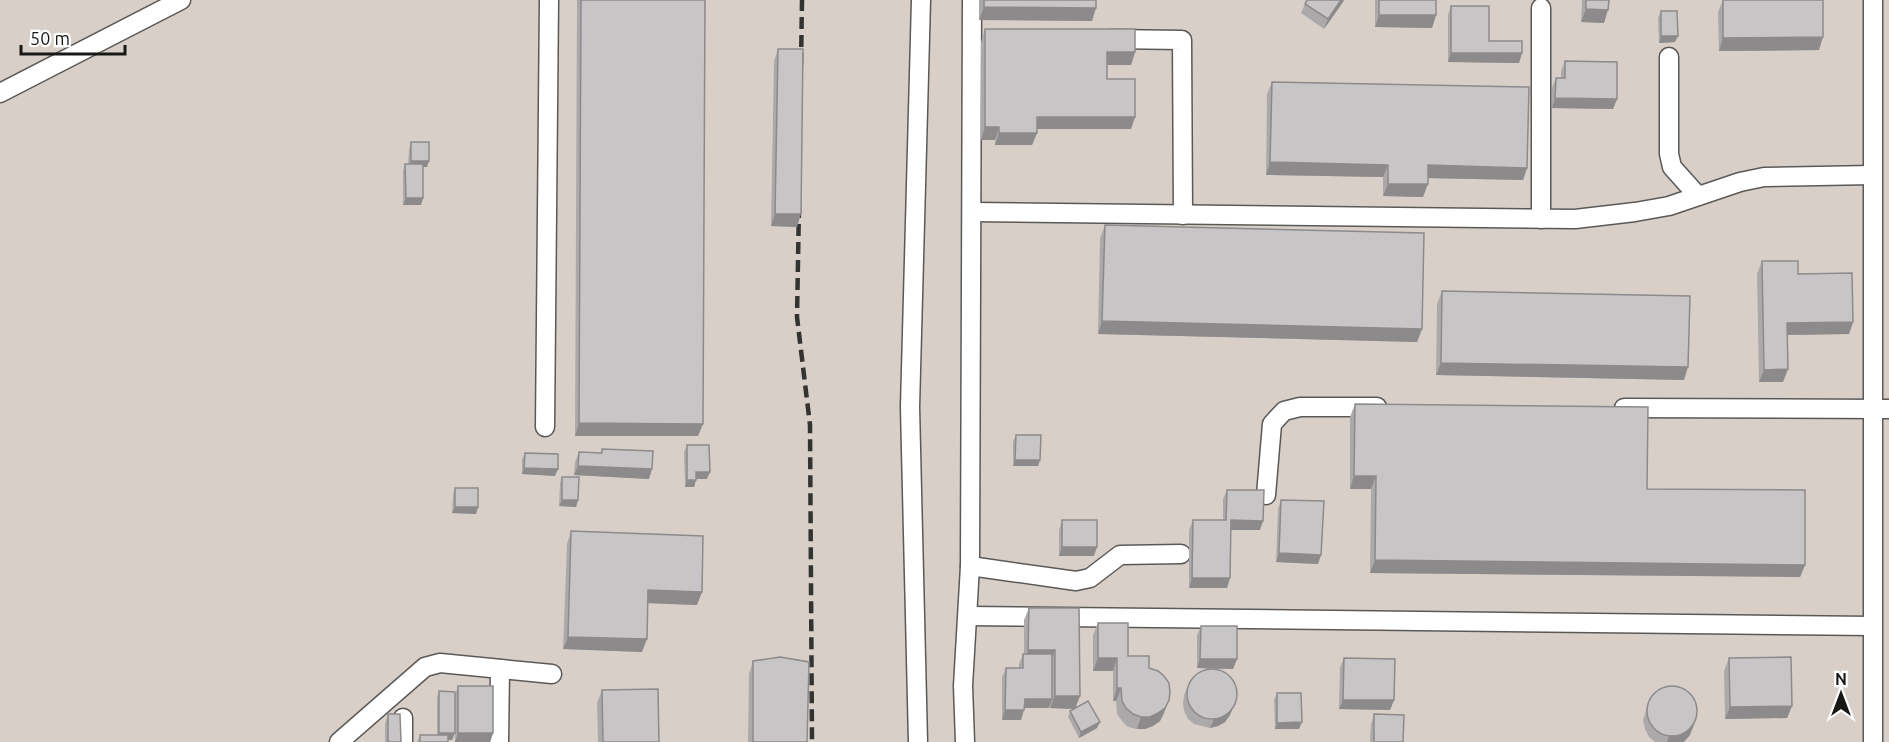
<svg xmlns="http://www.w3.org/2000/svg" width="1889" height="742" font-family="Ubuntu,sans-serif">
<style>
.built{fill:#d8d0c8}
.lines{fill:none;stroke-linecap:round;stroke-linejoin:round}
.minor-casing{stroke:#5b5957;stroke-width:21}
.minor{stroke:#fff;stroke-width:18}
.rail{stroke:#333332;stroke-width:4.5;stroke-dasharray:12 6;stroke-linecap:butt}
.wall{fill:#aca9ab}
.shaded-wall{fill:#8c8a8b}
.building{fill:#c8c5c7;stroke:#8c8a8b;stroke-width:1.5}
</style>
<rect width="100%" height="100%" fill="#e1dfdc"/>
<rect class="built" x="0" y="0" width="1889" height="742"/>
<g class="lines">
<g class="minor-casing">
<g id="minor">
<path d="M1873 0V742"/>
<path d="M1541 8V219"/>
<path d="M1110 39 1182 40 1183 215"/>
<path d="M1669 57V154L1672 167 1698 196"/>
<path d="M0 93 181 0"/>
<path d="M972 212 1575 219 1635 212 1669 206 1740 182 1764 177 1872 175"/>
<path d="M1624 408 1889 409"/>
<path d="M545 427 549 0"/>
<path d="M1266 495 1272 424 1284 411 1300 407H1377"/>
<path d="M970 566 1076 581 1090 578 1120 555 1181 554"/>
<path d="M968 616 1872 626"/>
<path d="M339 742 425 667 440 663 552 674"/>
<path d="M403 742V718"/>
<path d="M499 742 500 669"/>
<path d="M918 742 910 407 921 0"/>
<path d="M965 742 963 686 970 566 972 0"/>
</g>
</g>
<use href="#minor" class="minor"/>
<g class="rail">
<path d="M801 65 802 0"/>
<path d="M799 206 797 317 810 425 812 742"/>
</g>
</g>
<g class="wall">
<path d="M577 0H705L698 436H575Z"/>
<path d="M979 0H1096L1092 21 979 20Z"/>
<path d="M1375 0H1436V15L1432 28 1375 27Z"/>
<path d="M1582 0H1609L1604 23 1581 22Z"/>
<path d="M1723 0 1819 50 1719 51 1718 12Z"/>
<path d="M1343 2 1324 29 1301 13 1305 4Z"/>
<path d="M1451 6 1489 41 1522 53 1519 63 1448 62V15Z"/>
<path d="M1661 11 1678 36 1675 42 1659 43 1658 18Z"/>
<path d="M985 29 1135 52 1131 65H1107V79L1135 117 1131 129H1037V133L1032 145H995V140H981V42Z"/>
<path d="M778 49 797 227 771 226 774 61Z"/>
<path d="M1565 61 1617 99 1613 109 1552 108V88L1556 78H1561V71Z"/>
<path d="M1272 82 1527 168 1523 180 1428 178 1423 197 1383 196V177L1266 175 1267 94Z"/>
<path d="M411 142 427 167H423V198L421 205H403V171L405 164H408L409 149Z"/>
<path d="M1105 225 1422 329 1417 342 1098 334 1100 238Z"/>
<path d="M1762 261 1798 274 1853 322 1849 334 1787 335 1788 369 1783 382H1759L1757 274Z"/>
<path d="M1442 291 1684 380 1436 375 1437 304Z"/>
<path d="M1355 404 1647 489 1805 565 1800 577 1370 573 1371 489H1350V417Z"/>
<path d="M1016 435 1040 460 1038 466H1013V441Z"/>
<path d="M687 445 707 479H696L694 487H685L684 452Z"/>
<path d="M602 449 649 479 574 475 575 462 579 452 600 453Z"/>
<path d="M525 453 555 476 522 474V459Z"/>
<path d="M562 477 578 500 576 507 559 506 560 483Z"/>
<path d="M455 488 478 507 476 514 452 513 453 494Z"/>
<path d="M1227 490 1260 530H1231L1230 578 1227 588H1189V530L1193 520H1223V499Z"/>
<path d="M1281 500 1318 564 1276 562 1278 509Z"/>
<path d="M1062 520 1094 556H1059V530Z"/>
<path d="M571 531 697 605 648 603 642 652 563 649 567 544Z"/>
<path d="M1029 608H1079L1076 708 1097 728 1079 738 1068 717 1070 711 1074 709 1050 708V703L1049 708H1024L1021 720H1002V677L1006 668H1019V664L1023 654H1024V620Z"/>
<path d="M1098 623 1128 656 1149 668 1164 713 1160 721 1153 726 1145 729H1137L1128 727 1122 721 1117 714 1116 701H1113V671H1093V635Z"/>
<path d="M1201 626 1237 659 1233 669H1214L1230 715 1225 722 1218 726 1210 728 1194 724 1188 719 1184 711 1183 703 1184 695 1188 686 1213 669 1197 668V635Z"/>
<path d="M1344 658 1394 700 1390 710 1339 709 1340 667Z"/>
<path d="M1729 658 1792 706 1787 718 1725 719 1724 671Z"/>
<path d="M753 661 807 742H748L749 674Z"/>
<path d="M458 686 493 733 490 742H455V722V733L452 740H448V742H417L420 735H437V698L439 691 455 695Z"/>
<path d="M602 690 659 742H598L597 703Z"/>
<path d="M1277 693 1299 729H1275L1274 700Z"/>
<path d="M1649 701 1690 735 1683 742H1655L1649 737 1645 729 1643 720Z"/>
<path d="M388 714 401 742H385V724Z"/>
<path d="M1374 714 1403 742H1370L1371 724Z"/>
</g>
<g class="shaded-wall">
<path d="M1341 0H1344L1343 2 1324 29 1328 19Z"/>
<path d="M984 7 1096 8 1092 21 979 20Z"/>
<path d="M1586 9 1608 10 1604 23 1581 22Z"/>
<path d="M1379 15H1436L1432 28 1375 27Z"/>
<path d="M1661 36H1678L1675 42 1659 43Z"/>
<path d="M1823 37 1819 50 1719 51 1723 38Z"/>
<path d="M1107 52H1135L1131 65H1103Z"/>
<path d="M1451 53H1522L1519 63 1448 62Z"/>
<path d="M1555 98 1617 99 1613 109 1552 108Z"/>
<path d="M1037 117H1135L1131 129H1032Z"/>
<path d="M985 127H999L995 140H981Z"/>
<path d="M999 133H1037L1032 145H995Z"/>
<path d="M411 161H429L427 167H408Z"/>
<path d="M1270 162 1388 165 1383 177 1266 175Z"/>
<path d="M1428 165 1527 168 1523 180 1424 178Z"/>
<path d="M1388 184H1428L1423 197 1383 196Z"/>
<path d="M406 198H423L421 205H403Z"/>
<path d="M775 214H801L797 227 771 226Z"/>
<path d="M1102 321 1422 329 1417 342 1098 334Z"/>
<path d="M1853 322 1849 334 1783 335 1787 323Z"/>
<path d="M1441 363 1688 367 1684 380 1436 375Z"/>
<path d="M1788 369 1783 382H1759L1764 370Z"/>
<path d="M579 423 703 424 698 436H575Z"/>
<path d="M1015 460H1040L1038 466H1013Z"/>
<path d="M578 466 652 469 649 479 574 475Z"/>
<path d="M524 468 558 469 555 476 522 474Z"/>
<path d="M696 472H710L707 479H694Z"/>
<path d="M1354 476H1376L1371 489H1350Z"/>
<path d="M687 480H696L694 487H685Z"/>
<path d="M562 500H578L576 507 559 506Z"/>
<path d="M455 507H478L476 514 452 513Z"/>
<path d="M1231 520 1263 521 1260 530H1227Z"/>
<path d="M1062 547H1097L1094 556H1059Z"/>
<path d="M1279 553 1321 555 1318 564 1276 562Z"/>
<path d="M1375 560 1805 565 1800 577 1370 573Z"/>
<path d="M1192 578H1230L1227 588H1189Z"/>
<path d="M648 590 702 592 697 605 644 603Z"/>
<path d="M568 637 647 639 642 652 563 649Z"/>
<path d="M1028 650H1055L1051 663 1024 662Z"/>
<path d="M1098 658H1117L1113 671H1093Z"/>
<path d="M1200 659H1237L1233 669 1197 668Z"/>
<path d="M1117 688H1121L1116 701H1113Z"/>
<path d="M1055 696H1080L1075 709 1050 708Z"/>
<path d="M1025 699H1052L1049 708H1021Z"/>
<path d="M1169 700 1164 713 1160 721 1153 726 1145 729H1137L1141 717Z"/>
<path d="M1343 700H1394L1390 710 1339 709Z"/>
<path d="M1234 705 1230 715 1225 722 1218 726 1210 728 1214 719Z"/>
<path d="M1792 706 1787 718 1725 719 1730 707Z"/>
<path d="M1005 710H1024L1021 720H1002Z"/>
<path d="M1697 717 1690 735 1684 742H1667L1669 736Z"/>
<path d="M1100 722 1097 728 1079 738 1081 732Z"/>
<path d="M1302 722 1299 729H1275L1277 723Z"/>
<path d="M439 733H455L452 740H436Z"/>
<path d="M458 733H493L490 742H455Z"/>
</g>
<g class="building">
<path d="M581 0H705L703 424 579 423Z"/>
<path d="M984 0H1096V8L984 7Z"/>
<path d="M1307 0H1341L1328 19 1305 4Z"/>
<rect x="1379" y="0" width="57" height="15"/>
<path d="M1586 0H1609L1608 10 1586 9Z"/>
<path d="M1723 0H1823V37L1723 38Z"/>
<path d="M1451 6H1489V41H1522V53H1451Z"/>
<path d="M1661 11H1677L1678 36H1661Z"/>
<path d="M985 29H1135V52H1107V79H1135V117H1037V133H999V127H985Z"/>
<path d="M778 49H803L801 214H775Z"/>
<path d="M1565 61 1617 62V99L1555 98 1556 78H1565Z"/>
<path d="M1272 82 1529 87 1527 168 1428 165V184H1388V165L1270 162Z"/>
<rect x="411" y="142" width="18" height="19"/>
<path d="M405 164H423V198H406Z"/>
<path d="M1105 225 1424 233 1422 329 1102 321Z"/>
<path d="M1762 261H1798V274L1852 273 1853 322 1787 323 1788 369 1764 370Z"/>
<path d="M1442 291 1690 296 1688 367 1441 363Z"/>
<path d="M1355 404 1648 407 1647 489 1805 490V565L1375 560 1376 476H1354Z"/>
<path d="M1016 435H1041L1040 460H1015Z"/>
<path d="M687 445H709L710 472H696V480H687Z"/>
<path d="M602 449 653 451 652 469 578 466 579 452 602 453Z"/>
<path d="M525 453 558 454V469L524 468Z"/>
<path d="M562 477H579L578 500H562Z"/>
<rect x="455" y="488" width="23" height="19"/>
<path d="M1227 490H1264L1263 521 1231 520 1230 578H1192L1193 520H1226Z"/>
<path d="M1281 500 1324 501 1321 555 1279 553Z"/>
<rect x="1062" y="520" width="35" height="27"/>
<path d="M571 531 703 536 702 592 648 590 647 639 568 637Z"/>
<path d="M1029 608H1079L1080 696H1055V650H1028Z"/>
<path d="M1098 623H1128V656H1149V668L1158 671 1164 676 1169 683 1170 692 1169 700 1165 708 1158 713 1150 717H1141L1133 714 1126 708 1122 701 1121 688H1117V658H1098Z"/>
<path d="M1201 626H1237V659H1200Z"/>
<path d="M1023 654H1052V699H1025L1024 710H1005L1006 668H1023Z"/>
<path d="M780 657 809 662 807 742H753V661Z"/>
<path d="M1791 657 1792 706 1730 707 1729 658Z"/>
<path d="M1344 658 1395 659 1394 700H1343Z"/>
<circle cx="1212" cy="694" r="25"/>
<circle cx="1672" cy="711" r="25"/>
<rect x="458" y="686" width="35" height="47"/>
<path d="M658 689 659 742H603L602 690Z"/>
<path d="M439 691 455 692V733H439Z"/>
<path d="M1277 693H1301L1302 722 1277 723Z"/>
<path d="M1088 701 1100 722 1081 732 1070 711Z"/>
<path d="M388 714H400L401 742H388Z"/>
<path d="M1374 714 1404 715 1403 742H1374Z"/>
<rect x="420" y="735" width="28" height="7"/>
</g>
<g transform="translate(1841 694)" stroke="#ffffff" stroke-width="4.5" paint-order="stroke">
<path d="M0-4.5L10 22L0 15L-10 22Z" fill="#181817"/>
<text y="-9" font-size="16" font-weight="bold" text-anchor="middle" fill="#181817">N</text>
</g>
<path d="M21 45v9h104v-9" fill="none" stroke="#181817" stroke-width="3"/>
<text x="30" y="45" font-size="18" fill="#181817" stroke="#ffffff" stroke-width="4.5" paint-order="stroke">50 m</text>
</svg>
